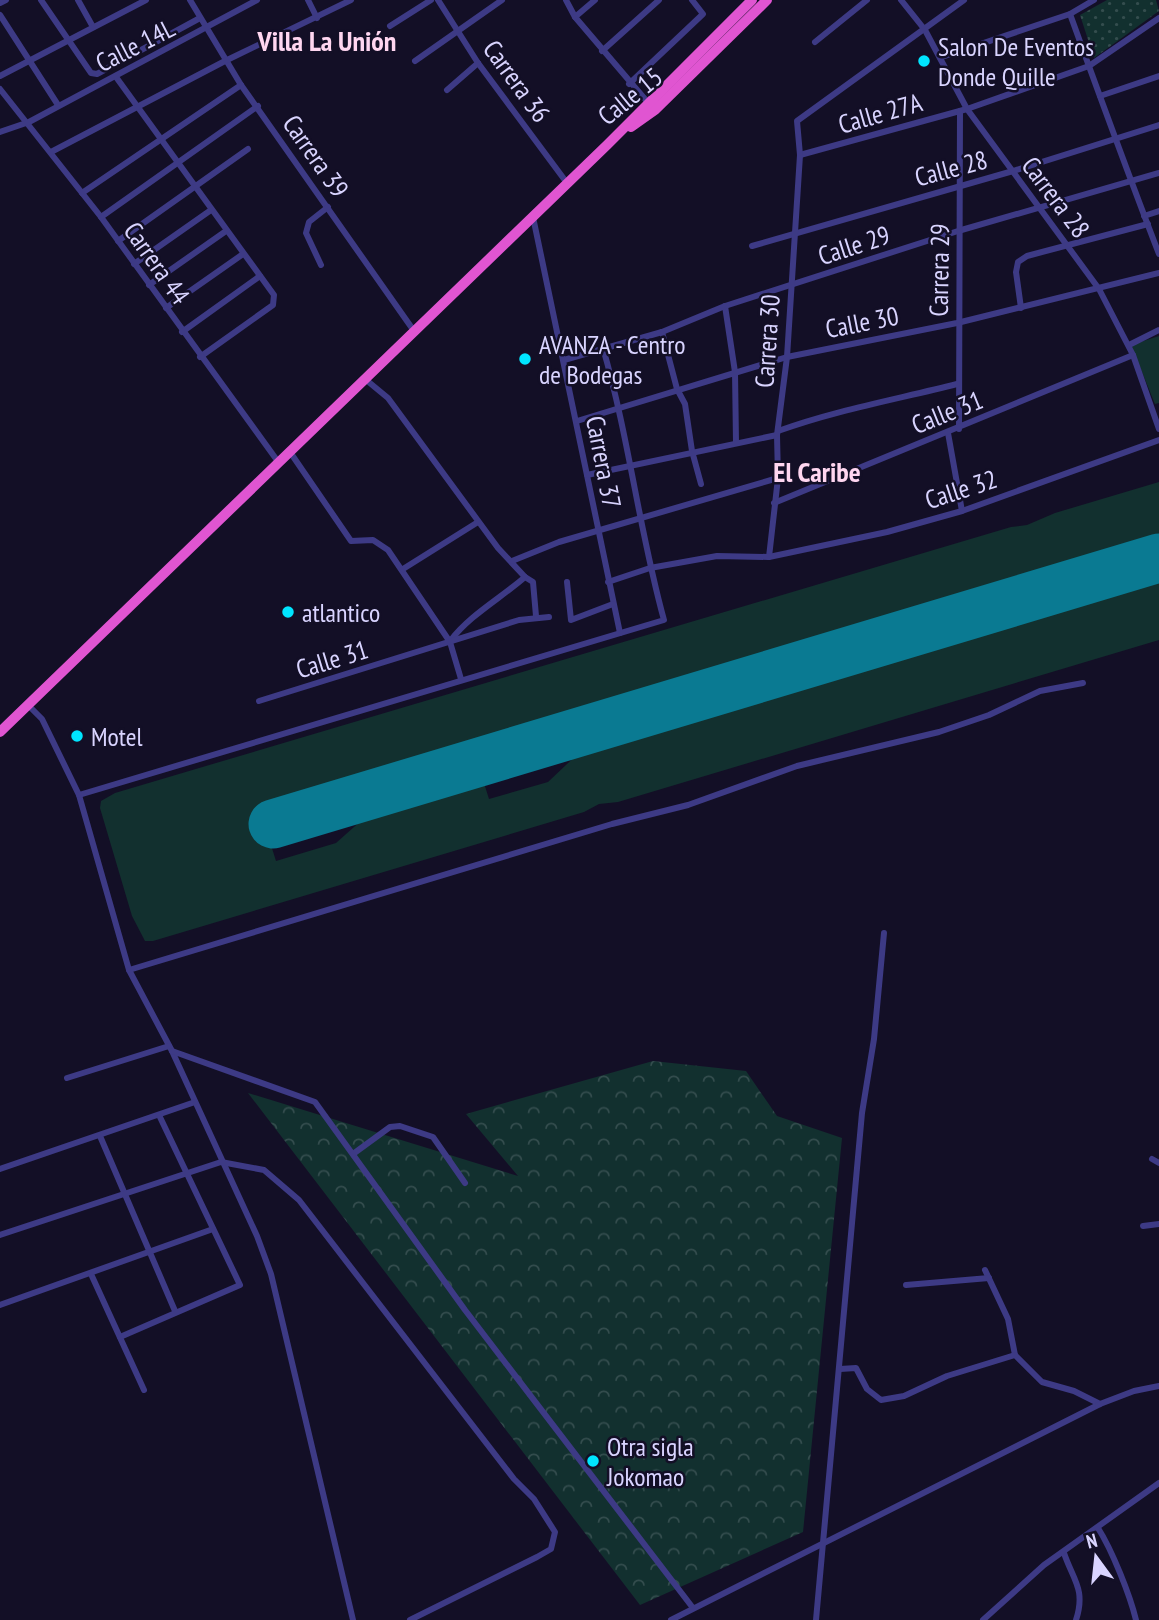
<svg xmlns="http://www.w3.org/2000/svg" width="1159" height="1620" font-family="'PT Sans Narrow',sans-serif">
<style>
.grass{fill:#12302f}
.forest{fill:url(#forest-crowns)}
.park{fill:url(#park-dots)}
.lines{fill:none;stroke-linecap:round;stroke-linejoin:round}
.runway{stroke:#0a7a92;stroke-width:49}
.minor{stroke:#3d3a85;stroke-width:6}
.trunk{stroke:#e055d1;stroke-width:10}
.poi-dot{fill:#00e5ff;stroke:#130f26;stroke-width:2.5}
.labels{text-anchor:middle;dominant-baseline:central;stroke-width:5;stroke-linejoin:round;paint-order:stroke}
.street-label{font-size:26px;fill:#d9d4ff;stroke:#130f26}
.poi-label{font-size:26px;fill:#d9d4ff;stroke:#130f26;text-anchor:start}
.neighbourhood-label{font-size:28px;font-weight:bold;fill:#ffd6f0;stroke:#130f26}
</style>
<defs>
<pattern id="forest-crowns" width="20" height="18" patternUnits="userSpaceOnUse" patternTransform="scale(1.75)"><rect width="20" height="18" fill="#12302f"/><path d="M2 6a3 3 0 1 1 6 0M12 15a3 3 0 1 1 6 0" fill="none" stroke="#344d4e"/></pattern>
<pattern id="park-dots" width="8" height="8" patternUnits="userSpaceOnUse" patternTransform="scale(1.75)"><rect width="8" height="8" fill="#12302f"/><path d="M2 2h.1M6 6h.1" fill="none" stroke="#344d4e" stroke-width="1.8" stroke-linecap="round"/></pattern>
</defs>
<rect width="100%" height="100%" fill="#130f26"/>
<g class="grass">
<path d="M1159 336V403L1155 404 1131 345Z"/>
<path d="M1159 482V540L260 810 276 861 336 843 372 811 483 780 489 799 548 782 585 747 1159 575V640L618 802 599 804 584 812 153 941H145L132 916 100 808 101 801 115 793 1011 527 1027 525 1055 513Z"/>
</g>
<path class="forest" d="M653 1061 746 1071 777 1116 842 1138 803 1532 640 1605 248 1093 518 1176 466 1114Z"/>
<path class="park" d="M1107 0H1156L1159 11 1094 58 1080 15Z"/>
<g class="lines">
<path class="runway" d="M273 824 1159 558"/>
<g class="minor">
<path d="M41 0 91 73 97 74 200 18"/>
<path d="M78 0 93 27"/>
<path d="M190 0 241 85 414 331"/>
<path d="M308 0 317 18"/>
<path d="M438 0 478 63 567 183"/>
<path d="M566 0 575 17 650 105"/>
<path d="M901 0 925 30 967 109 1099 289 1133 355 1159 429"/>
<path d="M0 3 6 0"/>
<path d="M1070 14C1099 94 1128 174 1159 254"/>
<path d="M0 15 58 105"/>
<path d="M575 17 595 0"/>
<path d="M390 26 431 0"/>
<path d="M815 42 867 0"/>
<path d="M602 51 659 0"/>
<path d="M942 57 1070 14 1094 0"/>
<path d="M415 61 502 0"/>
<path d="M0 76 146 0"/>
<path d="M116 77 274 295 273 305 200 357"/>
<path d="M629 84 703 14 692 0"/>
<path d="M0 89 101 217 279 463"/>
<path d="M447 90 478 63"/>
<path d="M1100 96 1159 76"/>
<path d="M0 132 29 122 257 0"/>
<path d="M51 152 225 61 351 0"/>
<path d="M800 155 967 109 1089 66 1159 18"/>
<path d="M82 193 241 85"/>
<path d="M1144 216 1159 211"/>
<path d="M101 217 258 106"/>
<path d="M533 217 620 633"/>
<path d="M118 241 248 149"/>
<path d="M752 246 1013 171 1159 125"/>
<path d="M134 264 211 210"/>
<path d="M321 265 306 233 309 222 328 207"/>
<path d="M149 285 226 231"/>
<path d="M725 306 735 372 736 443"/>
<path d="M166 308 243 254"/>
<path d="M1021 308 1016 272 1018 262 1027 256 1148 224"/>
<path d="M182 332 260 276"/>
<path d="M662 332 677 389 685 404 692 451 701 484"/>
<path d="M1129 345 1159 330"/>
<path d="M564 360 662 332 725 306 958 231 1159 173"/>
<path d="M365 379 388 398 498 548 525 577 533 582 536 616"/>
<path d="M577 421 787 357 957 323 1159 273"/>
<path d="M959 429 960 111"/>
<path d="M778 431C836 410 898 399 957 384"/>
<path d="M948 433 962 511"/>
<path d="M290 452 351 541 373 540 388 550 450 642 461 679"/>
<path d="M587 475 777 435"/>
<path d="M774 503 1133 355"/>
<path d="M769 557 778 478 777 435 787 357 800 155 797 121 964 0"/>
<path d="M512 561 559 542 778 478"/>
<path d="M403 569 478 522"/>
<path d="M567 582 571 620 613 604"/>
<path d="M608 582 650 568 717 556 769 557 887 532 962 511 1159 440"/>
<path d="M451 640C470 615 501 598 525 577"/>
<path d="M259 701 519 620 549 617"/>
<path d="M28 705 42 719 79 795 129 970 172 1051 257 1236 271 1274 353 1620"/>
<path d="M79 795 664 620C639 530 629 438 603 348"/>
<path d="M129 970 612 824 688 805 797 766 939 732 989 715 1040 691 1083 683"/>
<path d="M172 1051 315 1102 465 1310 693 1608"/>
<path d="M67 1078 169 1046"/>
<path d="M100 1136 175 1311"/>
<path d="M353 1154 390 1127 400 1126 433 1137 465 1183"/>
<path d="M1152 1159 1159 1163"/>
<path d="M0 1169 195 1102"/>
<path d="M1143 1226 1159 1224"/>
<path d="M0 1235 221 1162 264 1170 299 1200 514 1479 534 1499 555 1532 551 1549 537 1557 410 1620"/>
<path d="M985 1270 1008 1319 1015 1355 1042 1382 1074 1391 1100 1404"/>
<path d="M91 1274 144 1390"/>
<path d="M906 1285 989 1278"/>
<path d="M0 1305 213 1229"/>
<path d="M120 1337 240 1285 159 1115"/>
<path d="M840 1369 856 1368 867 1389 881 1400 904 1396 947 1376 1015 1355"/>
<path d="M1098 1528C1112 1550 1130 1595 1136 1620"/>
<path d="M1064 1553C1073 1580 1086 1589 1076 1620"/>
<path d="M671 1620 1100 1404 1134 1391 1159 1386"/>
<path d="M816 1620 862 1113 874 1039 884 933"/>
<path d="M983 1620 1044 1565 1159 1483"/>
</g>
<g class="trunk">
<path d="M631 127 655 110 767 0"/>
<path d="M0 732 607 145 752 0"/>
</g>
</g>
<g class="poi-dot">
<circle cx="924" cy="61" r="7"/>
<circle cx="525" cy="359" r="7"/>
<circle cx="288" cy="612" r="7"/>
<circle cx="77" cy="736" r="7"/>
<circle cx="593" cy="1461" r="7"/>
</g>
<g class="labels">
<g class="street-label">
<text transform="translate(135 45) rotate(-27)">Calle 14L</text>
<text transform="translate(517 81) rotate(54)">Carrera 36</text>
<text transform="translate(630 96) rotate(-39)">Calle 15</text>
<text transform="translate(880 113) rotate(-16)">Calle 27A</text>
<text transform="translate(316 156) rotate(55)">Carrera 39</text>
<text transform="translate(951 168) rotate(-15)">Calle 28</text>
<text transform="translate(1056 197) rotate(53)">Carrera 28</text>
<text transform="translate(854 245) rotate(-18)">Calle 29</text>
<text transform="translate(157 263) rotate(55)">Carrera 44</text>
<text transform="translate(939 270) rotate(-89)">Carrera 29</text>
<text transform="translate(862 322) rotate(-11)">Calle 30</text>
<text transform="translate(767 341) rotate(-86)">Carrera 30</text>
<text transform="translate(947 412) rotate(-22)">Calle 31</text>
<text transform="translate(604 462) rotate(79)">Carrera 37</text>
<text transform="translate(961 489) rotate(-18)">Calle 32</text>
<text transform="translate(332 659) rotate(-17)">Calle 31</text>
</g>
<g class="poi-label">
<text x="938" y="46">Salon De Eventos<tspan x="938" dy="30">Donde Quille</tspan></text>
<text x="539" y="344">AVANZA - Centro<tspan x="539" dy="30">de Bodegas</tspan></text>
<text x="302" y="612">atlantico</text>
<text x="91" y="736">Motel</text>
<text x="607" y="1446">Otra sigla<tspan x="607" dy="30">Jokomao</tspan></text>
</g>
<g class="neighbourhood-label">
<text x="327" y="40">Villa La Unión</text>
<text x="817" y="471">El Caribe</text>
</g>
</g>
<g transform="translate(1096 1557) rotate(345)" stroke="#130f26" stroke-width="5" paint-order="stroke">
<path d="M0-5L12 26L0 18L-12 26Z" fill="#d9d4ff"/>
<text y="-10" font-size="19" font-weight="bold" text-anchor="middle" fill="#d9d4ff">N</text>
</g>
</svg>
